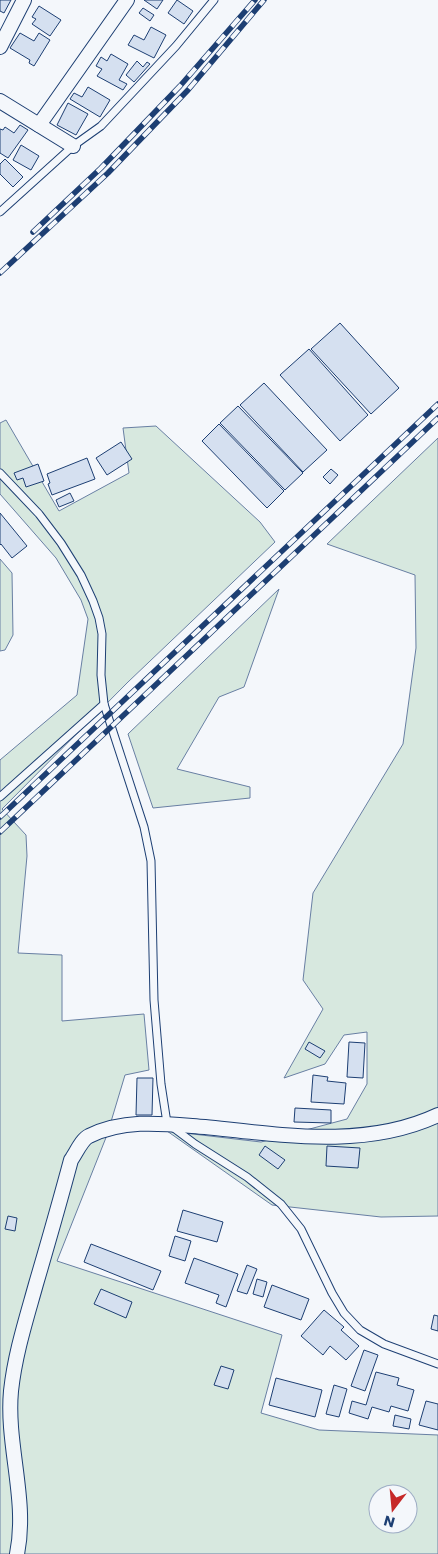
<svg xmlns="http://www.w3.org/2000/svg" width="438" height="1554" font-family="Poppins,sans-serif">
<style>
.green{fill:#d7e8df;stroke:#687fa3;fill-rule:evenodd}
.building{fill:#d5e0f0;stroke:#1d3f73}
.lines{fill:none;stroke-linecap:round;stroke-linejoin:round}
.service-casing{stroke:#1d3f73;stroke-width:9}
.minor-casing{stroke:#1d3f73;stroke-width:16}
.service{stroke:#f4f7fb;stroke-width:7}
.minor{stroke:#f4f7fb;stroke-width:14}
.rail-casing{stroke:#1d3f73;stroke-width:5.5}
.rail{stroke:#f4f7fb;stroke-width:4;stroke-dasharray:11;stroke-linecap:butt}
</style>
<rect width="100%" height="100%" fill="#f4f7fb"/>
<g class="green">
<path d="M6 420 59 511 129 473 123 428 156 426 260 522 275 542 128 682 2 809 26 835 27 856 18 953 62 955V1021L144 1014 149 1070 125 1075 107 1135 57 1261 282 1335 261 1413 319 1430 438 1435V1554H0V760L77 695 88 619 81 600 56 558 0 494V423ZM378 1494H408V1524H378Z"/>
<path d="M438 438V1216L381 1217 272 1205 167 1131 261 1142 347 1119 367 1084V1032L344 1035 325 1064 284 1078 323 1009 303 980 313 893 403 744 416 648 415 575 327 544Z"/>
<path d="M0 559 12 573 13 635 5 650 0 651Z"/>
<path d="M279 589 244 687 219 697 177 769 250 787V798L153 808 128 734Z"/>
</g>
<g class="building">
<path d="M0 0H11L4 13 0 11Z"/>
<path d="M144 0H163L157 9Z"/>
<path d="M177 0 193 11 184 24 168 13Z"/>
<path d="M39 6 61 20 50 36 32 24 36 19 32 17Z"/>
<path d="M143 8 154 15 150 21 139 13Z"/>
<path d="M151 27 166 35 154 58 128 45 134 35 144 40Z"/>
<path d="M20 33 34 41 39 33 50 40 34 66 29 63 30 60 10 48Z"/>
<path d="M111 54 128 64 119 80 127 84 123 90 97 76 102 69 96 66 101 57 107 61Z"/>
<path d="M137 61 143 67 147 62 150 64 134 82 126 75Z"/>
<path d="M88 87 110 100 100 117 70 99 74 93 82 97Z"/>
<path d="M68 103 88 114 76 135 57 125Z"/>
<path d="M20 125 28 130 8 158 0 153V129L3 130 5 127 14 133Z"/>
<path d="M21 145 39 156 31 170 13 160Z"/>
<path d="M5 159 23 177 13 187 0 174V164Z"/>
<path d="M340 323 399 388 371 414 311 349Z"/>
<path d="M309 349 368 415 340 441 280 375Z"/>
<path d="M264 383 327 450 303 472 240 405Z"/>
<path d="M238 406 303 473 285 490 220 423Z"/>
<path d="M219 424 284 491 267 508 202 441Z"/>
<path d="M121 442 132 459 107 475 96 458Z"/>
<path d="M87 458 95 479 52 495 48 484 50 483 47 474Z"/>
<path d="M38 464 44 481 26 487 23 478 17 480 14 473Z"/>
<path d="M331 469 338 475 330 484 323 477Z"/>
<path d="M70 493 74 501 59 507 56 500Z"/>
<path d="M0 513 27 546 12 558 1 544 0 545Z"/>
<path d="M309 1042 325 1051 320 1058 305 1049Z"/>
<path d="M349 1042 365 1043 363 1078 347 1077Z"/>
<path d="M313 1075 328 1077 327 1081 346 1083 344 1104 311 1102Z"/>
<path d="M137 1078H153L152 1115H136Z"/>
<path d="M295 1108 331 1110V1123L294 1122Z"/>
<path d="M265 1146 285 1160 278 1169 259 1155Z"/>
<path d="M327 1146 360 1148 358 1168 326 1166Z"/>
<path d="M183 1210 223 1222 217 1242 177 1231Z"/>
<path d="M8 1216 17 1218 15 1231 5 1229Z"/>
<path d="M175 1236 191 1241 185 1261 169 1256Z"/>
<path d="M91 1244 161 1271 153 1290 84 1262Z"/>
<path d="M194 1258 238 1274 226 1307 216 1303 219 1295 185 1283Z"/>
<path d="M247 1265 257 1269 247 1294 237 1291Z"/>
<path d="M257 1279 267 1282 263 1297 253 1294Z"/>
<path d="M272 1285 309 1299 301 1320 264 1307Z"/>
<path d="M101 1289 132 1302 126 1318 94 1304Z"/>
<path d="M324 1310 344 1327 341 1330 359 1346 346 1360 330 1346 323 1355 301 1336Z"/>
<path d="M434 1315 438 1316V1331L431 1329Z"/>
<path d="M364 1350 378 1355 365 1391 351 1386Z"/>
<path d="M221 1366 234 1370 228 1389 214 1385Z"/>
<path d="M376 1372 399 1378 397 1385 414 1390 408 1411 391 1406 389 1412 372 1407 368 1419 349 1413 352 1401 366 1405Z"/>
<path d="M276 1378 322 1390 315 1417 269 1405Z"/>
<path d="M334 1385 347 1389 339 1417 326 1414Z"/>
<path d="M426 1401 438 1404V1430L419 1425Z"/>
<path d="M395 1415 411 1419 409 1429 393 1426Z"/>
</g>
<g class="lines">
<g class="service-casing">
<g id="service">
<path d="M0 212 73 146 101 126 176 46 214 0"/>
<path d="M0 473 39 514 61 543 81 575 93 601 99 618 102 634 101 675 104 704 144 827 151 861 154 1000 161 1084 167 1123 195 1144 247 1177 281 1204 301 1229 332 1293 344 1313 360 1330 384 1344 438 1364"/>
<path d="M0 797 104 704"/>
</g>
</g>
<g class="minor-casing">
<g id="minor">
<path d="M0 47 24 0"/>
<path d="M0 101 73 146"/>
<path d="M39 125 127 0"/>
<path d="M17 1554C28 1500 6 1445 11 1391 15 1354 26 1320 36 1284 48 1243 60 1201 71 1160 76 1153 82 1139 89 1136 126 1118 166 1124 205 1127 282 1135 366 1149 438 1115"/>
</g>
</g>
<use href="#service" class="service"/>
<use href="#minor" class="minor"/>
<g class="rail-casing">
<g id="rail">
<path d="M33 232 101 168 180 86 255 0"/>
<path d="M0 273 108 173 188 90 264 0"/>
<path d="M0 817 438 404"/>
<path d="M0 832 438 418"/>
</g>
</g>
<use href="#rail" class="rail"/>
</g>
<g transform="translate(393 1509) rotate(196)"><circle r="24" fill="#f4f7fb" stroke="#9eadc5"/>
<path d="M0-4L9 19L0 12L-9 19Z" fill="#c62828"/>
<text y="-8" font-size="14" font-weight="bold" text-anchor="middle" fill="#1d3f73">N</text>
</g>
</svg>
